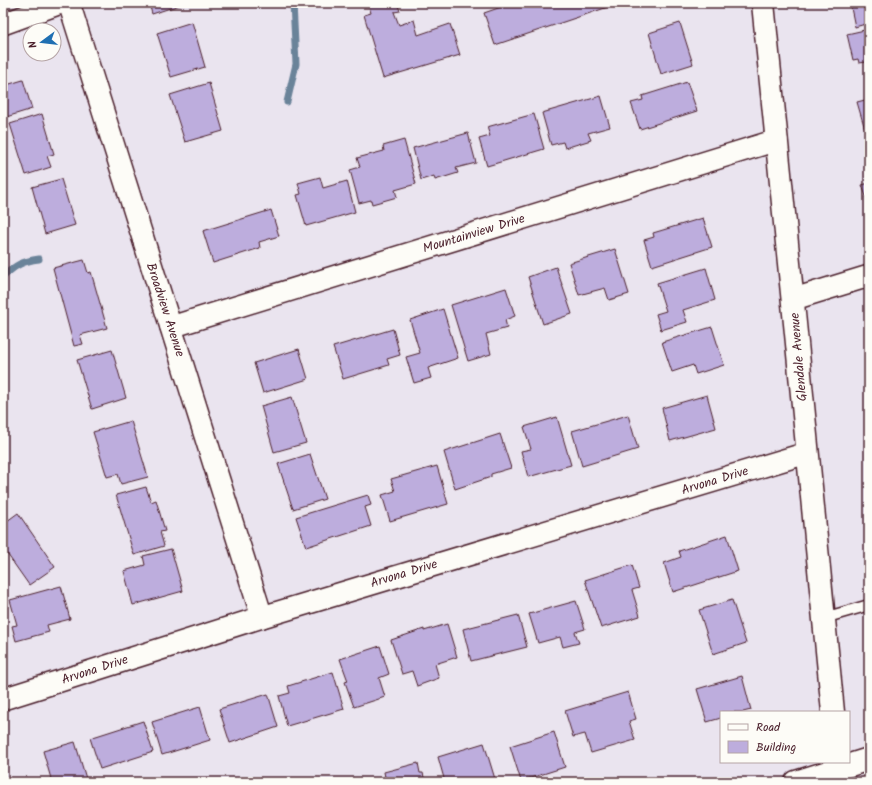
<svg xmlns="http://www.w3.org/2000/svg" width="872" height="785" font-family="Kalam,sans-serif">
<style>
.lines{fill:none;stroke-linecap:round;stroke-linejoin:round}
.stream{stroke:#6b8399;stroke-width:7}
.building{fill:#bdaddd;stroke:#4a1f2b}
.lane-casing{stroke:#4a1f2b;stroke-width:13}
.street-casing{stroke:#4a1f2b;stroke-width:24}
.secondary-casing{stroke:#4a1f2b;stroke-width:25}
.lane{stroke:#fdfcf7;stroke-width:10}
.street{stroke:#fdfcf7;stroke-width:21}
.secondary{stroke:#fdfcf7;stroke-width:22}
.labels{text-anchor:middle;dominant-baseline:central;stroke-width:3.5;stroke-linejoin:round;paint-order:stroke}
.street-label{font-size:13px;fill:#4a1f2b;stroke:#fdfcf7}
</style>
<rect width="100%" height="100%" fill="#eae4ef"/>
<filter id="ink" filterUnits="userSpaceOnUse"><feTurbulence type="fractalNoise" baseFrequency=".025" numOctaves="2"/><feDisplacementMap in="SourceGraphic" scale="8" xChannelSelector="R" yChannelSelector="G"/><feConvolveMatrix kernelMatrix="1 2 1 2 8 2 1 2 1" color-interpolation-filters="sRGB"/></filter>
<g filter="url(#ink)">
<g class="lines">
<g class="stream">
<path d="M287 102 296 64 293 3"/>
<path d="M3 277C15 265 23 261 39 259"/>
</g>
</g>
<g class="building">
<path d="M149 3H186L152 14Z"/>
<path d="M368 3H397L400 11 394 12 399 25 414 20 418 35 450 24 460 55 383 78 364 15 371 13Z"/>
<path d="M503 3H620L495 45 484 13 504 6Z"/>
<path d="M850 3H869V23L855 27Z"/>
<path d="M192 22 205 67 171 77 157 33Z"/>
<path d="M680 23 693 64 661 74 649 33Z"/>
<path d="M869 29V69L867 62 859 63 858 59 853 60 847 34Z"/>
<path d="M23 80 32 109 3 118V86Z"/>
<path d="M687 82 697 111 640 129 631 103 643 100 642 96Z"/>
<path d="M209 83 223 131 185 142 170 95Z"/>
<path d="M601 96 610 127 588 133 591 140 565 148 563 142 551 145 542 113Z"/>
<path d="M869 99V143L857 102Z"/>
<path d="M42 114 54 154 47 156 51 167 26 175 10 124Z"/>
<path d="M534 114 544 149 487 166 479 139 490 136 487 127Z"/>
<path d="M468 133 476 163 456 168 458 173 435 180 434 176 421 180 413 148Z"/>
<path d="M404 140 416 184 395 190 397 197 372 204 371 200 359 203 350 170 360 167 357 158 384 151 383 146Z"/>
<path d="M320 177 323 188 347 181 355 212 306 226 297 195 301 194 298 183Z"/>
<path d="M61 179 75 225 45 234 32 187Z"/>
<path d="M869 183V205L862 185Z"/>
<path d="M271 210 279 236 259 242 260 248 213 263 203 231Z"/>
<path d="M703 218 712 247 652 266 644 240 654 237 653 233Z"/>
<path d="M615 249 629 294 609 300 605 288 579 295 569 263Z"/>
<path d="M84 260 88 273 91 272 107 328 80 335 83 344 74 346 53 268Z"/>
<path d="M556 267 572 314 543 324 528 277Z"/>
<path d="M706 268 715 300 683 310 687 322 661 330 656 314 666 311 657 283Z"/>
<path d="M506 288 515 316 505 320 507 328 486 334 491 354 468 361 451 305Z"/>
<path d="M443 309 458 358 428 368 431 378 414 383 406 357 420 353 410 320Z"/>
<path d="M712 327 724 365 696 374 693 365 672 372 662 342Z"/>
<path d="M393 329 400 355 387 359 389 365 343 379 333 347Z"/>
<path d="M299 349 308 379 263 393 254 363Z"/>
<path d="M112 350 126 398 92 409 77 360Z"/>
<path d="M707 395 716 428 670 441 662 408Z"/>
<path d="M292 397 306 443 274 452 261 406Z"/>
<path d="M628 415 638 449 582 466 572 431Z"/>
<path d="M557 417 571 465 528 477 521 451 531 449 524 427Z"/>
<path d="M131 421 148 477 121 484 118 474 107 477 93 432Z"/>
<path d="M500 434 511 468 491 474V477L455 489 444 452Z"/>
<path d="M310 454 325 499 293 509 278 464Z"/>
<path d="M437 466 448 504 390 521 382 495 395 491 391 479Z"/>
<path d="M146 487 151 502 156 500 165 531 160 532 164 546 134 555 116 495Z"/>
<path d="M368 495 371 505 365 507 371 526 306 547 296 517Z"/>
<path d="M18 513 55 567 29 585 3 548V524Z"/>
<path d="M727 535 738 571 673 592 664 563 681 557 679 551Z"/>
<path d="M171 549 183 591 133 605 124 571 145 565 143 556Z"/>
<path d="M632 565 639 588 632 590 640 616 601 628 585 580Z"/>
<path d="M61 586 70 619 47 625 49 632 16 641 12 626 17 625 10 600Z"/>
<path d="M732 600 746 643 713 654 699 610Z"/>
<path d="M576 601 585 629 575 632 579 643 563 647 560 637 538 643 529 614Z"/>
<path d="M518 615 527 647 471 661 463 629Z"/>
<path d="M447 624 457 657 435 664 439 678 417 686 412 671 402 674 391 640 424 629V631Z"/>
<path d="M380 646 389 674 379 678 385 697 354 707 345 682 348 681 340 659Z"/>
<path d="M333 672 344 709 287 726 279 696 290 693 288 686Z"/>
<path d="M742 676 751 710 743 712H721V718L707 722 697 689Z"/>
<path d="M628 692 636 719 629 721 635 740 591 753 585 734 573 737 565 711Z"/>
<path d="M268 694 278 727 230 743 219 709Z"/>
<path d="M200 707 210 740 162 755 152 722Z"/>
<path d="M143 721 153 752 100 769 90 738Z"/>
<path d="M554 732 565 767 521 781 510 746Z"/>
<path d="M75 742 87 782H52L43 751Z"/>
<path d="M484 743 495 779 484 782H445L438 757Z"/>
<path d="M418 763 420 773H423L425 782H386L384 772Z"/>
</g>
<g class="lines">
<g class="lane-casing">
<path id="lane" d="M824 618 869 605"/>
</g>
<g class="street-casing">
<g id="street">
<path d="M69 3 262 617"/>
<path d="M3 24 61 3"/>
<path d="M794 299 869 276"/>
<path d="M171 327 777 140"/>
<path d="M3 699 262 617 807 453"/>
</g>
</g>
<g class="secondary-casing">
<g id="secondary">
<path d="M763 3C787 239 810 476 833 712"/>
<path d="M796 782 869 759"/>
</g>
</g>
<use href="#lane" class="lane"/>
<use href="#street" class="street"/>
<use href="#secondary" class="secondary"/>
</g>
</g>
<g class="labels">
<g class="street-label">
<text transform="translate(474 234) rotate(-17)">Mountainview Drive</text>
<text transform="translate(165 310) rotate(72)">Broadview Avenue</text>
<text transform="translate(799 357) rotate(-95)">Glendale Avenue</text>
<text transform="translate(715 481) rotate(-17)">Arvona Drive</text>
<text transform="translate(404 574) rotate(-17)">Arvona Drive</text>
<text transform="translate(95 670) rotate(-18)">Arvona Drive</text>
</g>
</g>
<rect width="872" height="785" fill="none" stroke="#fdfcf7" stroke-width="16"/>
<rect x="8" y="8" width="856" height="769" fill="none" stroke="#4a1f2b" stroke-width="1.5" filter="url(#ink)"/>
<rect x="720" y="711" width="130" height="52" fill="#fdfcf7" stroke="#b5a4a5"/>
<rect x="728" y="724" width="20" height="6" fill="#fdfcf7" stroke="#b5a4a5"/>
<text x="756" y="731" font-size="12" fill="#4a1f2b">Road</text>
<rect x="728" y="741" width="20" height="12" fill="#bdaddd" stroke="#b5a4a5"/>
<text x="756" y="751" font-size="12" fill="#4a1f2b">Building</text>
<g transform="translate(42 42) rotate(255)"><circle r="19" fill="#fdfcf7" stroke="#b5a4a5"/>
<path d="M0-3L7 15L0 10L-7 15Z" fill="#1f6fb2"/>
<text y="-6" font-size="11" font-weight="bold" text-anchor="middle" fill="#4a1f2b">N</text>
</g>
</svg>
